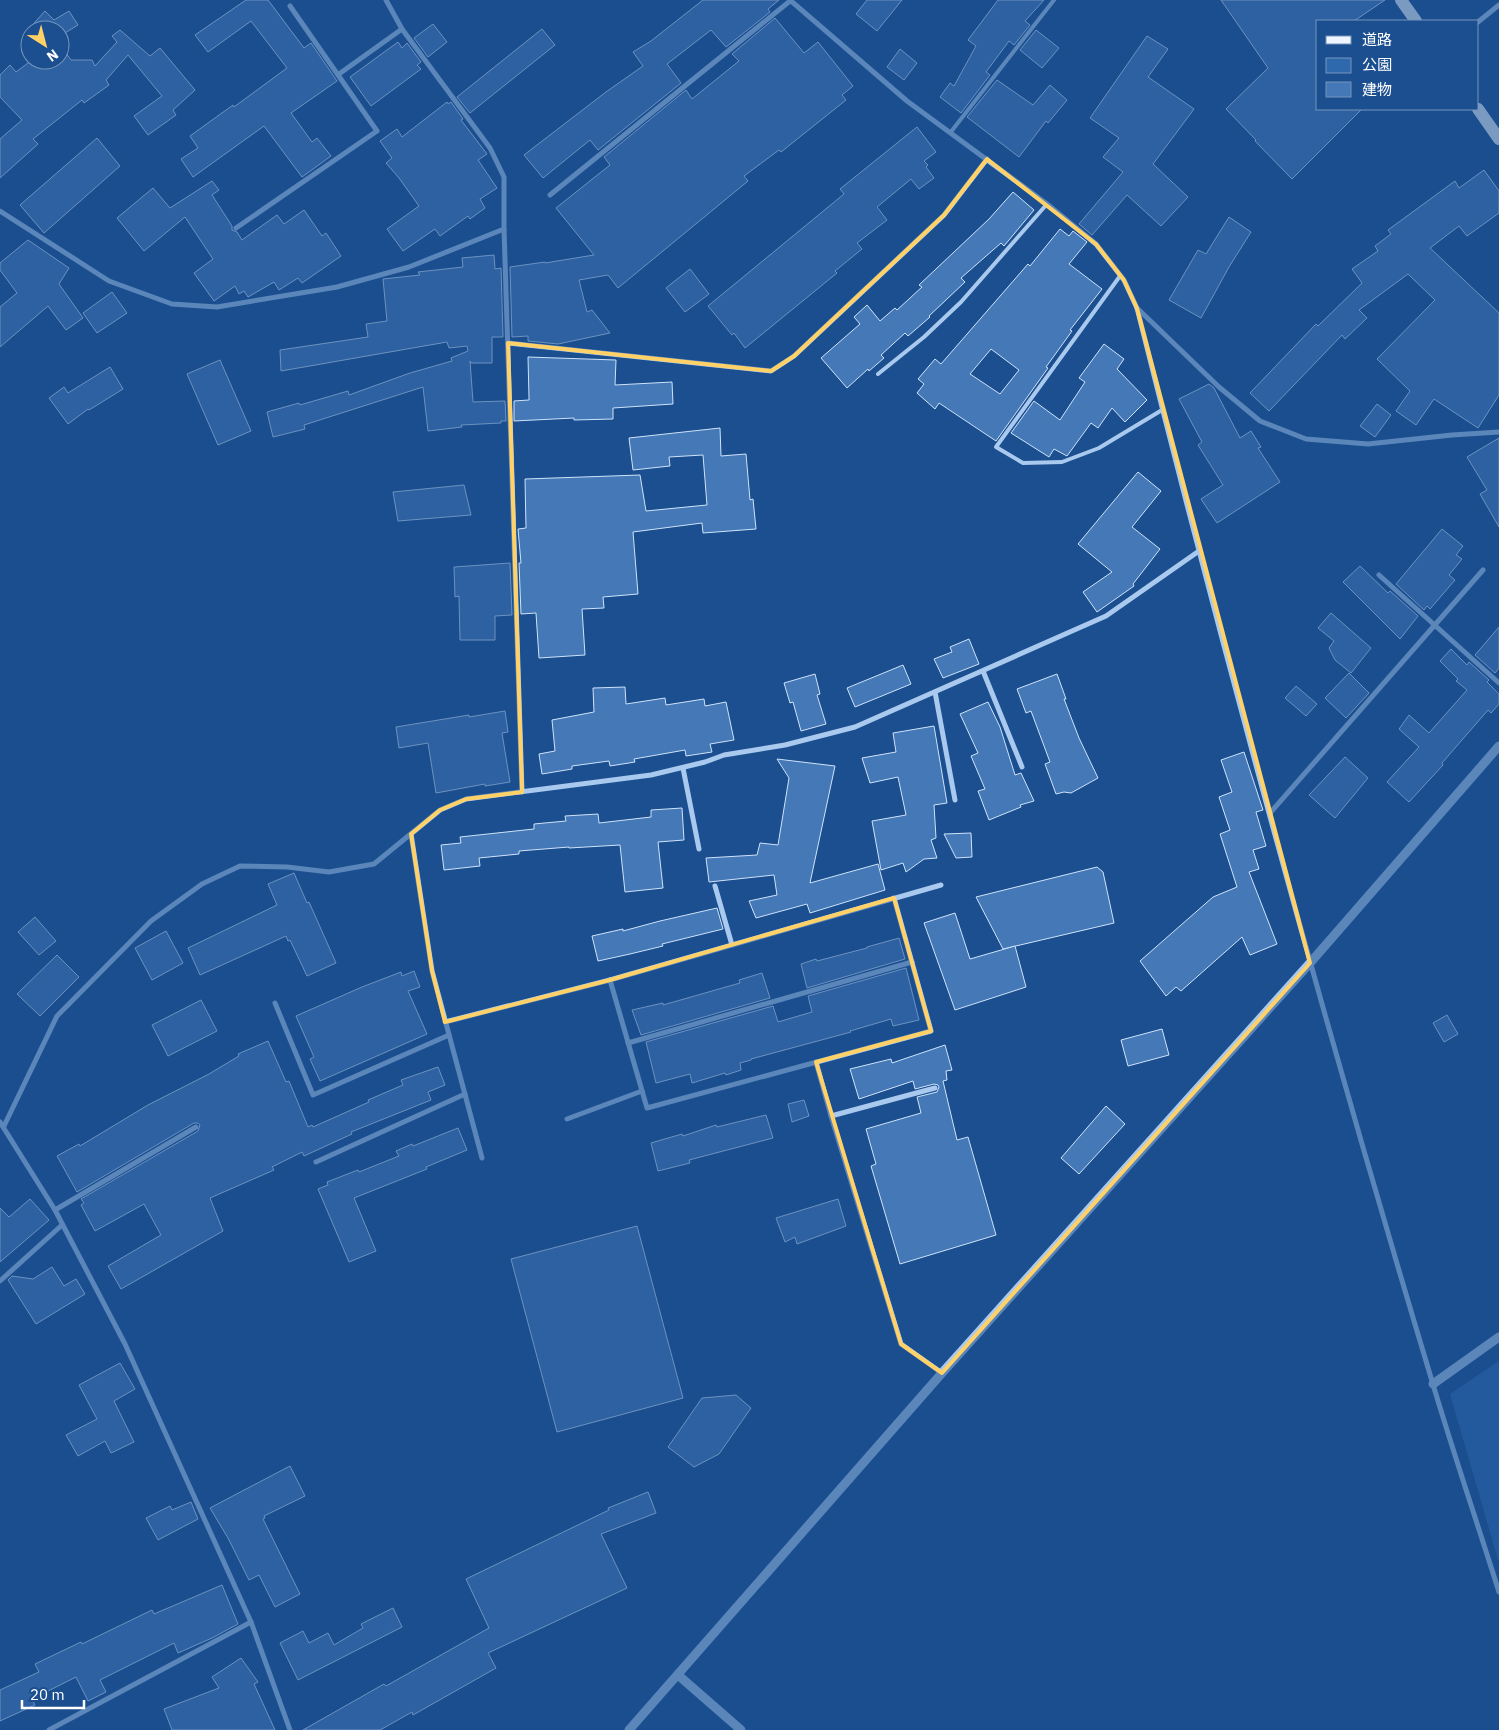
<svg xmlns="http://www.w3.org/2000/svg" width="1499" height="1730" font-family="'IBM Plex Sans','Noto Sans JP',sans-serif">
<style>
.green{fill:#2e69ad}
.building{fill:#4478b7;stroke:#cfe3fa;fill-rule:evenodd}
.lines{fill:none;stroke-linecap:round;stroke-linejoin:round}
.service{stroke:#a9c9ee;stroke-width:4}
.minor{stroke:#a9c9ee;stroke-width:5}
.tertiary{stroke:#a9c9ee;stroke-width:9}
.primary{stroke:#f0f6ff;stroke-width:12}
.marked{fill:none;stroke:#ffd166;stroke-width:4;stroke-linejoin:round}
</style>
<rect width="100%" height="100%" fill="#1b4f8f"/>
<path class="green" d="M1499 1361V1563L1450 1394Z"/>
<g class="building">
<path d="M246 0H268L304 48 311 43 337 81 291 113 312 142 317 138 331 156 302 177 264 126 193 177 181 159 198 148 190 136 233 105 234 107 287 68 251 21 208 52 195 35Z"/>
<path d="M703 0H779L768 9 770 12 726 47 711 30 667 64 681 83 598 150 590 140 543 178 524 155 606 92 643 66 633 52 651 41Z"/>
<path d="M867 0H902L877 31 856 14Z"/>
<path d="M998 0H1044L1025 21 1030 25 1014 45 1009 41 986 72 990 75 961 113 940 97 950 83 954 86 976 46 968 40Z"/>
<path d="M1221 0H1385L1354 21H1318V109H1362L1292 179 1255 141 1256 140 1226 109 1268 68Z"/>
<path d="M45 11 54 20 69 11 78 25 60 36V30H30V33L28 30Z"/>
<path d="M775 18 804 53 818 42 853 86 842 95 846 100 781 152 779 150 744 176 748 181 618 288 608 275 579 280 587 312 592 310 610 333 558 344 528 341V336L512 337 510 267 545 262V263L594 255 556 208 610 165 604 157 686 90 692 99 739 61 732 54Z"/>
<path d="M433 24 447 42 428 57 414 38Z"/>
<path d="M542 29 555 45 470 113 457 97Z"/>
<path d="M120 30 150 56 160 48 195 90 173 110 176 115 148 135 134 116 162 96 128 55 106 80 109 85 84 103 82 100 33 139 38 144 0 178V139L22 120 0 97V75L10 65 16 72 32 60H60V45L71 60H92L95 66 117 42 112 36Z"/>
<path d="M1036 30 1059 48 1042 68 1020 50Z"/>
<path d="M1147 36 1168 49 1148 77 1194 109 1153 164 1188 197 1161 226 1127 195 1092 235 1079 224 1123 172 1103 157 1119 138 1090 118Z"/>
<path d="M398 42 402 48 407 43 421 62 417 65 421 69 371 106 350 77Z"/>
<path d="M900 49 917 63 904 80 887 67Z"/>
<path d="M997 80 1033 105 1050 85 1067 100 1048 123 1046 121 1019 157 967 117Z"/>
<path d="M447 102 448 104 451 102 463 119 461 120 487 154 478 160 497 188 480 199 485 208 470 219 468 216 440 236 435 229 403 251 387 229 419 206 399 178 386 163 392 158 380 141 397 129 402 137Z"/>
<path d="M917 127 936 152 924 161 928 165 926 167 934 178 919 189 911 179 877 207 887 220 857 243 862 249 835 271 837 273 745 348 734 333 732 335 708 306 844 194 840 189Z"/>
<path d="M97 138 120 166 44 233 20 205Z"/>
<path d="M1484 170 1499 191V213L1467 236 1459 226 1430 248 1499 313V395L1478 428 1434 399 1416 425 1396 411 1410 391 1377 359 1435 300 1408 274 1359 310 1367 318 1345 339 1342 335 1269 411 1250 393 1316 324 1318 326 1362 283 1352 269 1378 251 1375 246 1391 234 1388 230 1455 181 1459 188Z"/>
<path d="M212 181 219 190 212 195 232 226V230L237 232 242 240 277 215 284 224 304 210 322 236 326 233 341 256 302 283 298 278 279 290 274 282 248 297 244 291 239 294 235 286 214 301 194 273 213 259 185 217 144 251 117 218 153 188 170 208Z"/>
<path d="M1013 192 1034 210 1004 246 1001 243 961 278 965 282 929 316 930 317 908 336 905 333 881 355 884 358 869 371 868 369 847 388 821 358 860 324 854 317 867 305 880 321 895 308 897 310 922 287 919 285 989 219Z"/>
<path d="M1229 217 1251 232 1229 267 1201 318 1169 300 1198 250 1206 254Z"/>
<path d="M1060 229 1069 236 1073 231 1087 242 1069 264 1102 289 1070 330 1072 331 1046 367 1048 368 996 441 939 403 935 409 917 393 924 384 918 379 935 359 941 364 1028 264 1030 266ZM991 349 1019 370 1000 394 970 374Z"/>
<path d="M28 240 69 268 59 284 83 318 66 330 48 306 0 347V307L17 293 0 270V263Z"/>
<path d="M494 255 495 269 501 268 503 337H492V363H471L470 361 473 402 505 401 506 421H501V423L461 425 462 427 428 431 423 387 304 425 305 429 273 437 267 412 299 403 300 405 348 391 349 395 410 373 452 361 451 358 468 351 467 346 449 348 447 342 281 371 280 350 368 337 366 324 387 321 383 279 420 275 418 272 463 267 462 258Z"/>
<path d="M690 269 709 294 685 312 666 288Z"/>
<path d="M112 292 127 313 97 333 83 313Z"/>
<path d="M1104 344 1124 359 1117 369 1147 400 1125 422 1112 408 1098 428 1091 423 1067 456 1054 449 1049 457 1011 433 1034 401 1060 420 1085 382 1079 378Z"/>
<path d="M528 357 616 360 615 385 672 382 673 404 613 408V419L574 420V418L514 421V401L529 400V398Z"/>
<path d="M220 360 251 431 218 445 187 374Z"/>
<path d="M110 367 123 389 89 410 88 409 68 424 49 398 64 387 68 393Z"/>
<path d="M1209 384 1214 388 1240 438 1251 431 1261 447 1258 448 1280 482 1217 523 1201 499 1223 485 1198 445 1202 442 1179 399Z"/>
<path d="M1377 404 1391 415 1375 437 1360 426Z"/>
<path d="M720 428 721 456 746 454 750 500 753 499 756 529 703 533 702 523 633 532 638 594 603 597 604 608 582 609 585 655 539 658 536 613 521 614 519 563H521L518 529 526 528 525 479 640 475 646 511 707 505 703 455 669 457 670 466 633 470 629 438Z"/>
<path d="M1499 438V527L1480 494 1487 490 1467 457Z"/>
<path d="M1138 472 1161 491 1132 527 1160 549 1133 584 1134 586 1097 612 1083 592 1112 572 1078 544Z"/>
<path d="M464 485 471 515 398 521 393 492Z"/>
<path d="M1442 529 1463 546 1456 555 1462 559 1449 575 1455 580 1430 609 1427 606 1424 610 1396 584Z"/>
<path d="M510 563 512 615 495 616V640H460L459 596 455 597 454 567Z"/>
<path d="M1360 566 1388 593 1390 591 1418 616 1400 639 1343 582Z"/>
<path d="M1331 613 1371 648 1351 673 1335 660 1329 648 1334 641 1318 628Z"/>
<path d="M1499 627V668L1495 673 1475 655Z"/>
<path d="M969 639 979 664 943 678 934 659 952 652 950 647Z"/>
<path d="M1451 649 1467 665 1469 662 1489 680 1487 682 1499 694V704L1491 713 1488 710 1442 763 1443 765 1409 802 1387 782 1419 747 1399 729 1409 715 1429 733 1467 690 1456 681 1458 679 1440 661Z"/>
<path d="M903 665 911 684 855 707 847 688Z"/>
<path d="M1349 673 1369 693 1346 718 1325 698Z"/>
<path d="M815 674 820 694 817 695 826 724 801 731 793 702 790 703 784 683Z"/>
<path d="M1057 674 1066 699H1064L1079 738 1098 778 1071 793 1064 792 1056 794 1045 764 1050 762 1031 711 1026 713 1017 689Z"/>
<path d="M1296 686 1317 704 1306 716 1285 698Z"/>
<path d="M625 687 626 704 665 698 666 705 704 699 705 706 726 702 734 740 710 744 712 752 686 756 685 750 634 759 635 762 610 766 609 761 572 766V769L542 774 539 754 555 751 552 720 594 712 593 688Z"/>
<path d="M988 702 1000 727 1015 775 1021 773 1034 801 1020 805 1021 807 989 820 978 791 985 789 971 756 978 753 960 714Z"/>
<path d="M505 711 508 732 502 733 510 782 485 786V784L436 793 428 743 399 748 396 727 469 715V717Z"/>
<path d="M934 726 947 803 934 805 936 838 931 840 937 858 924 859 906 872 903 863 881 870 872 821 906 815 898 777 870 783 862 758 896 752 893 733Z"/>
<path d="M1244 752 1263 810 1256 812 1266 846 1253 850 1259 869 1249 872 1277 944 1250 955 1242 937 1181 991 1176 987 1166 996 1140 961 1213 897 1237 887 1220 834 1230 830 1219 797 1232 792 1221 760Z"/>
<path d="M1345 757 1368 778 1335 818 1309 795Z"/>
<path d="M777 759 835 766 810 883 878 864 885 890 810 913 807 904 756 918 749 901 777 895 774 875 709 882 706 858 757 855 760 843 778 845 789 778Z"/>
<path d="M682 808 684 840 658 842 663 888 625 892 620 845 569 848V847L519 851V854L479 858 480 866 444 870 441 845 461 843 460 837 534 829V824L566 821 565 816 598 814 599 823 651 817V810Z"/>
<path d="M971 833 972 857 956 858 944 834Z"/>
<path d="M1097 867 1103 872 1114 923 1003 949 976 897Z"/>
<path d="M294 873 307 903 309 902 336 963 307 976 290 940 288 941 286 936 200 975 188 948 277 905 268 884Z"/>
<path d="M717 908 723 929 662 944 663 946 630 954 598 961 592 936 623 929V931L660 921Z"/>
<path d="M955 913 970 959 1015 946 1026 987 955 1010 924 923Z"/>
<path d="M35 917 56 941 39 955 18 932Z"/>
<path d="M166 931 183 963 152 980 135 948Z"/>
<path d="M899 938 905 959 807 988 801 964 816 959 817 961 867 948V947Z"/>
<path d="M57 955 79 977 40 1016 17 994Z"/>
<path d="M906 968 919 1020 893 1026 891 1019 850 1031 851 1032 751 1059V1060L740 1063 741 1070 726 1075 725 1073 692 1083 690 1074 656 1083 646 1042 773 1006 778 1022 812 1012 808 996Z"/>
<path d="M414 971 420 987 408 991 427 1034 320 1081 310 1059 314 1057 296 1016 362 987 401 972 402 976Z"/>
<path d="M762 973 770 998 641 1035 632 1010 663 1003V1005L740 983 739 980Z"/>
<path d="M201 1000 217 1031 168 1056 152 1025Z"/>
<path d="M1447 1015 1458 1034 1444 1042 1433 1023Z"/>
<path d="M1162 1029 1169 1055 1128 1066 1121 1040Z"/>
<path d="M268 1041 286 1082 289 1081 308 1127 312 1125 313 1127 369 1102 368 1100 403 1085 401 1080 438 1067 445 1085 428 1092 431 1100 351 1132 352 1134 304 1156 302 1152 272 1167 274 1170 210 1198 223 1231 121 1289 108 1266 161 1235 144 1204 95 1231 81 1205 84 1203 81 1199 198 1131 200 1125 198 1123H194L77 1192 57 1156 79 1144 80 1146 148 1105 209 1074 239 1056 238 1054Z"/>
<path d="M945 1045 952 1070 946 1071 947 1080 943 1081 957 1140 968 1137 996 1235 900 1264 871 1166 876 1164 866 1129 921 1113 917 1097 937 1092 939 1087 938 1085 934 1084 915 1089 913 1081 859 1099 850 1069 891 1059 892 1063Z"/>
<path d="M804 1100 809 1116 792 1122 788 1104Z"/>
<path d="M1106 1106 1125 1124 1079 1174 1061 1158Z"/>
<path d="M766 1115 773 1138 689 1160 690 1163 658 1171 651 1143 682 1134 683 1136 716 1125 717 1127Z"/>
<path d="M458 1128 467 1150 426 1167 427 1169 354 1198 376 1251 349 1262 318 1189 328 1185 327 1182 358 1170 359 1172 399 1156 396 1151 412 1144 413 1146Z"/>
<path d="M30 1199 49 1220 0 1262V1208L9 1217Z"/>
<path d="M838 1199 846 1226 797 1244 795 1237 785 1242 776 1218Z"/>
<path d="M637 1226 683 1398 557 1432 511 1259Z"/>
<path d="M52 1267 64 1286 76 1279 85 1294 36 1324 8 1280 12 1276 33 1279Z"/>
<path d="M120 1363 135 1389 114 1401 134 1442 111 1453 105 1441 78 1456 66 1435 97 1419 79 1385Z"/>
<path d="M736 1395 751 1408 719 1454 694 1467 668 1447 702 1398Z"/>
<path d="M290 1466 305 1496 264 1516 265 1518 263 1519 300 1594 275 1607 259 1575 249 1580 228 1538 210 1508Z"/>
<path d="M648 1492 656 1513 601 1534 627 1588 488 1653 496 1668 413 1715 412 1712 380 1730H303L384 1684 386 1686 489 1628 466 1579 609 1510 608 1508Z"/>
<path d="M191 1502 198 1519 158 1540 146 1518 170 1506 172 1510Z"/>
<path d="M222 1585 238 1624 212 1638 178 1653 174 1643 100 1680 106 1692 88 1701 76 1677 32 1699 35 1705 0 1721V1690L39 1672 35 1664 81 1642 82 1644 152 1610 154 1614Z"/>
<path d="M393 1608 402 1627 298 1680 280 1643 303 1631 309 1643 328 1633 334 1645 363 1628 361 1624Z"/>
<path d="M241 1658 258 1682 254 1684 275 1730H172L164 1709 219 1688 212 1677Z"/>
</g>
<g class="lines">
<g class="service">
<path d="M950 133 1054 0"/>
<path d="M1120 276 996 447 1023 463 1062 462 1099 448 1162 410"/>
<path d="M878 374 924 337 961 302 1047 204"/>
</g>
<g class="minor">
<path d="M386 0 402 29 490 148 504 177V229L522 792"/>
<path d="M790 0 907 101 1047 204 1096 244 1124 280 1137 308C1227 668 1325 1026 1432 1381 1453 1452 1477 1522 1499 1592"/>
<path d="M1478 22 1499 5"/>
<path d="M339 74 402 29"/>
<path d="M550 195 790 1"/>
<path d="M0 211 109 281 172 304 217 307 337 287 409 267 504 229"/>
<path d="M236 228 377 131 290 6"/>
<path d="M1137 308 1219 387 1260 421 1306 439 1368 444 1452 435 1499 432"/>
<path d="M508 343 771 371 794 356 944 215 987 159"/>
<path d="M1379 575 1499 683"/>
<path d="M983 671 1022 767"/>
<path d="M935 692 955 800"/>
<path d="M683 768 699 849"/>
<path d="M1270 813 1483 570"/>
<path d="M411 834 432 971 482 1158"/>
<path d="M715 886 732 945"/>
<path d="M894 898 931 1031 647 1108 610 980 941 885"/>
<path d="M275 1003 313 1095 449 1035"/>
<path d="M445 1022 610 980"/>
<path d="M628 1043 912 962"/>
<path d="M816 1062 831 1116 901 1344 942 1373"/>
<path d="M831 1116 935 1088"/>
<path d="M567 1119 642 1091"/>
<path d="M0 1122 55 1210 125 1344 251 1622 290 1730"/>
<path d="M4 1126 57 1016 151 921 202 884 240 866 287 867 329 872 374 864 440 810 466 799 651 775 705 762 724 755 785 745 855 727 1106 616 1199 551"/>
<path d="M316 1162 465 1094"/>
<path d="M55 1210 196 1127"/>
<path d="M0 1281 62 1225"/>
<path d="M49 1730 251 1622"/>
</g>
<g class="tertiary">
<path d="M1433 1384 1499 1337"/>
<path d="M678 1675 741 1730"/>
<path d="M629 1730 942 1373 1310 963 1499 746"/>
</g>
<g class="primary">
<path d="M1401 0 1416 21"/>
<path d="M1478 109 1499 139"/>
</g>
</g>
<path d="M0 0H1499V1730H0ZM987 159 1096 244 1124 280 1137 308 1310 963 942 1373 901 1344 816 1062 931 1031 894 898 610 980 445 1022 432 971 411 834 440 810 466 799 522 792 508 343 771 371 794 356 944 215Z" fill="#1b4f8f" fill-opacity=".55" fill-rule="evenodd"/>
<path class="marked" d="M987 159 1096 244 1124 280 1137 308 1310 963 942 1373 901 1344 816 1062 931 1031 894 898 610 980 445 1022 432 971 411 834 440 810 466 799 522 792 508 343 771 371 794 356 944 215Z"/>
<rect x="1316" y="20" width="162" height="90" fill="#1b4f8f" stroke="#7695bc"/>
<rect x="1326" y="36" width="25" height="8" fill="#f0f6ff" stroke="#7695bc"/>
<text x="1362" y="45" font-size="15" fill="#ffffff">道路</text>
<rect x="1326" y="58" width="25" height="15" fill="#2e69ad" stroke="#7695bc"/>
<text x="1362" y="70" font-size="15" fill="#ffffff">公園</text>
<rect x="1326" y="82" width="25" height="15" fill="#4478b7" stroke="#7695bc"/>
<text x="1362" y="95" font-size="15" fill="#ffffff">建物</text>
<g transform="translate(45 45) rotate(144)"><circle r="24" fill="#1b4f8f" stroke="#7695bc"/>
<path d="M0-4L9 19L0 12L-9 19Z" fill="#ffd166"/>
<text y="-8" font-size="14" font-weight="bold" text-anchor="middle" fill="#ffffff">N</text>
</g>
<path d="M22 1700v8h62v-8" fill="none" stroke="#ffffff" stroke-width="2.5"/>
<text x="30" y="1700" font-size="15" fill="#ffffff" stroke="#1b4f8f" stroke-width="4" paint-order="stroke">20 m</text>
</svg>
